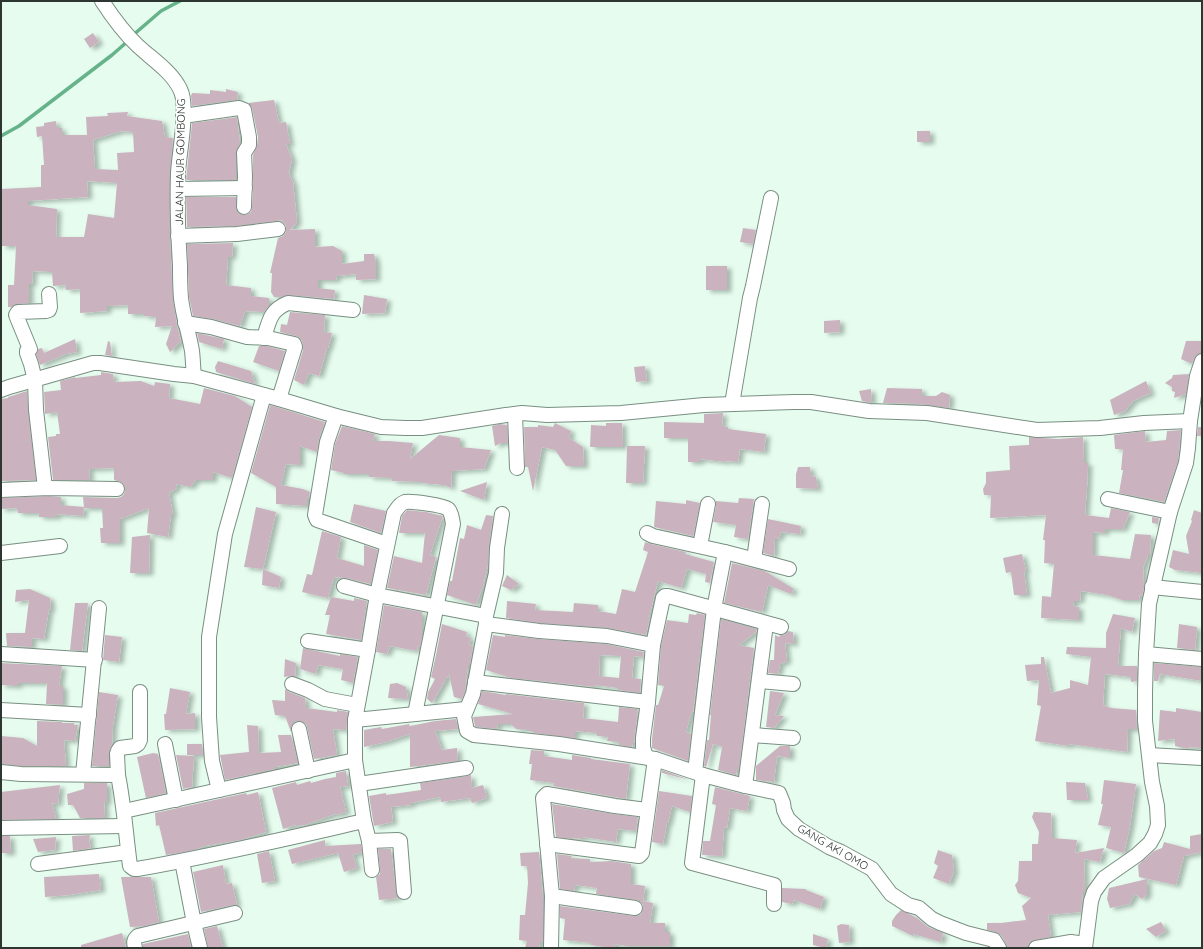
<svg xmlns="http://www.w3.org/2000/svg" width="1203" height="949" font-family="Quicksand,sans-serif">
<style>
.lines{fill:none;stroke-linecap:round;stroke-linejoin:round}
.stream{stroke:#66b289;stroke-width:3.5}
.building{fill:#cab3bf;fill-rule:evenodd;filter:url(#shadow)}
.street-casing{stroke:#7a8f82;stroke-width:16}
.street{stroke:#fff;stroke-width:14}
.labels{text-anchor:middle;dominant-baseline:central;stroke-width:3.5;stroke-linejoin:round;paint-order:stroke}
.street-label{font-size:11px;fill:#2d3630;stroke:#fff}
</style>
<defs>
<filter id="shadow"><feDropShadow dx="4.5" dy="2.5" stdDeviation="2" flood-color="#0004"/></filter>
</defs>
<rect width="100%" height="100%" fill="#e5fcee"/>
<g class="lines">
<g class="stream">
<path d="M132 36 161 11 180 1"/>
<path d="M1 136 19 126 112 55 128 41"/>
</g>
</g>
<g class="building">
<path d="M93 33 99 42 90 48 84 39Z"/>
<path d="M226 89 238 92 237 100 192 106 191 96 192 93 210 94V90L226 92Z"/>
<path d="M274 100 279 123 286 122 290 144H286L292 159 289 173 292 181 293 182 297 222 290 230 315 229V247L333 246 342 251V264L364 261V254H374L376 262V279L356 280V274L337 276 336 280H318V288L335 290 334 299 289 295 280 297H274L271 292 272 273H270L278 238 283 236 286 232V228L285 224 282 222 283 220 236 226 187 227 186 197H236V207L237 211 239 214 244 215 248 214 251 212 252 207 253 188V155L257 145 258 137 252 108 248 103Z"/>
<path d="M128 112 127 116 162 121 165 137 173 138 170 173V237L173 299 177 326 181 341 170 352 166 344 172 326 155 327 156 317 144 316V314H128V305L107 306V311L80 313V289L66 290V285L53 286 52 272 33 271 32 284H29V303L17 304 11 307H8V285H14L16 246H2V239H1V189L41 187V165H44L42 136 37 137 36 127 44 126V123L56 121 57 128H62V135H87L86 117 108 116 107 113ZM121 131 133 132 134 152 117 153 118 170 95 169 93 140ZM87 181 117 183 114 218 88 214 84 237H56L57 209 28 205V201L88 197Z"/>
<path d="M237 117 240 143 236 153V180H186L192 123Z"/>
<rect x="917" y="131" width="13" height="11"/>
<path d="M743 228 756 230 753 244 740 242Z"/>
<path d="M233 243 232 257H228L226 285 251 288V296L269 298V305L264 312 245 311 240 326 213 319 193 316 189 297 187 244Z"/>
<rect x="706" y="266" width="21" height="24"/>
<path d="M364 295 387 299 385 313 362 314Z"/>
<path d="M290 312 325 315 324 332 332 333 328 348H327L319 376 309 373 304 385 294 380 303 350 302 341 300 338 296 336 280 332 281 324 287 325Z"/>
<path d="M840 320V332L824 333V321Z"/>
<path d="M197 333 224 339 222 349 199 342Z"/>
<path d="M75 339 77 352 66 354 40 365 36 354 38 349 42 348 44 353Z"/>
<path d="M108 341 110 342 112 356 105 355Z"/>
<path d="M1186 341H1202V353L1196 355 1192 363H1190L1181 359Z"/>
<path d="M259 346H267L285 351 279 371 253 362Z"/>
<path d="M218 361 251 371 255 384 216 372 215 367Z"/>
<path d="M645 366 647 381 636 382 634 367Z"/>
<path d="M101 372 113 374 114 382 141 381 154 386 155 382 170 384 169 398 200 404 204 388 235 396 252 407 232 478 213 472V480H196L190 487 176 484 177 488 169 493 173 515H171L168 537 147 533 149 508 120 519V543H101L100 528H103L102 508H84L83 497 117 498 121 497 124 494 125 490 124 485 121 482 114 480V468L89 469 90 480H53L48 437 56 436V434H60L57 412 45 414 44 392 61 390 60 381 75 377V378L101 375Z"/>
<path d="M1189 374 1186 394 1174 398 1175 392 1172 391V387L1165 383 1172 378 1173 375Z"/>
<path d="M1146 381 1151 393 1133 401 1125 411 1114 415 1110 400Z"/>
<path d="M887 388 922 389V396H936L942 392 950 395 949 408 919 404 883 403Z"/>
<path d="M871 389 872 403 862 401 859 391Z"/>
<path d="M27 391 28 411 36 480 1 481V399L8 398V397Z"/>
<path d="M270 405 325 422 319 439 317 452 300 446V465L286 464 281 485 303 489 310 492 309 497 307 498V506L276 504V487L251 473Z"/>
<path d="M723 413 722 426 728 427V429L766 434 764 452 740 449 738 462 725 461V462L700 459V462H688V438H664V422L704 423V414Z"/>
<path d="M555 423 571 431 569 438 583 447 584 466H566L555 450 542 447 533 491 528 467H525L524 427H538V425L553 427Z"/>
<path d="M606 423H622L623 447H590L591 425 606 426Z"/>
<path d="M500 424 507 425 508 443H501L495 446 492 426Z"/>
<path d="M342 426 375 434 373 441H389L413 443 410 459 439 435 460 438V447L491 450 484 469 452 471 451 488 444 485 422 483V482L392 481V478L369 477V474H344V473L331 470 335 444Z"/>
<path d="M1198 427H1202V436H1197Z"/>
<path d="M1181 430 1178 461 1164 502 1119 493 1123 470H1121L1123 449H1115L1114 435 1145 431 1146 442 1166 440 1167 431Z"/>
<path d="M1029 437 1058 439 1083 437 1084 463H1088L1087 487 1085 515 1109 518 1111 508 1130 512 1123 529H1105V533L1093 532V555L1130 559 1135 534 1151 535 1150 555H1148L1143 568 1144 588 1142 596 1139 595 1140 600H1122L1107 595 1081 591 1080 601H1074L1073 606 1079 607V620L1041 618 1042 596 1051 597 1054 564 1044 563 1045 540H1043L1046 515 990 518 991 495H984L983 489 986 483V472L1010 470 1009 446 1029 445Z"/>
<path d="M627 446H645L643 483H626Z"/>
<path d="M798 467H810L811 475 816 477 818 489 796 488V474Z"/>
<path d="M487 482 484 500 460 491Z"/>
<path d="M49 496 61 497V505L84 507 83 516 57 514V517H39V513H18L17 508 1 509V498Z"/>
<path d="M739 498 754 499 748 539 734 537 736 525 713 522 716 506V501L738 503Z"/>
<path d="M686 500 700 503 693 536 654 527 656 501 686 504Z"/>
<path d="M354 504 386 511 381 533 350 522Z"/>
<path d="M256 507 276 512 263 569 244 567Z"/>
<path d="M407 510 426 512 443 516 430 555 436 557 426 595 387 588 394 556 422 563 425 533H399L402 516Z"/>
<path d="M1194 510 1202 513V573L1175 570 1169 567 1173 550 1189 554 1186 536 1192 521 1191 520Z"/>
<path d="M486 515 493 516 489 547 488 565 483 586 476 605 447 595 450 581H452L460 538 464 539 467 525 481 530Z"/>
<path d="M1152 517 1159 518 1158 524 1152 523Z"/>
<path d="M768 519 801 526 800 534 781 532 779 539 775 537 774 556 763 553Z"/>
<path d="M322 531 341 537 337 558 364 566V545L378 550 371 584 346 578 334 577 328 598 302 592 307 574 312 575Z"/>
<path d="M150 535 149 573H130L132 537Z"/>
<path d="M645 542 651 544 686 552 685 554 714 562 710 583 705 582 706 574 687 569 681 588 658 581 649 617H650L646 635 608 628 540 623 506 618 507 601 536 604 535 610 573 612 574 603 598 605V611L616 614 622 589 635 592 648 552 643 550Z"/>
<path d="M1022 554 1026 571H1024L1027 595H1014L1011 572 1006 573 1003 558Z"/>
<path d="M732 563 765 571 794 589 791 594 768 585 762 612 724 603Z"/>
<path d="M263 569 281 577 279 588 262 585Z"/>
<path d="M507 575 519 584 511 590 502 586Z"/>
<path d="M30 589 50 598 51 610 49 609 44 639 32 638V647L7 646 6 633H25L29 600 15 602 16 590Z"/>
<path d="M331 597 354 601V598L367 601 361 640 326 634 330 615H325Z"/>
<path d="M75 603H88L82 651 70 650Z"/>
<path d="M384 605 422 612V638L420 647 418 646 417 651 390 646 387 654 376 652Z"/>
<path d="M697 613 705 615 693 712 692 711 686 732 691 734 688 761 652 748V739L656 705H658L664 686 658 685 661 646 667 620 688 623 689 614 696 615Z"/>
<path d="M1113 614 1135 618 1132 632 1121 628 1118 666H1137V681L1131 682V677L1105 674 1103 705 1111 708 1136 710 1137 729H1128L1127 752 1069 744V746L1035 741 1041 706 1037 705 1039 680 1027 681 1025 665 1041 664V657H1044L1051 693 1070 688V680L1088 685 1091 657 1066 654 1067 647 1106 648V633Z"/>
<path d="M721 619 757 629 756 632 739 645 754 648 739 769 737 770 736 775 718 770 722 747 713 744 706 767 704 766 707 740H709L711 715H710Z"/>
<path d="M442 624 467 632 466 636 471 638 469 645 473 646 470 665H468L465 692 462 699 454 697 449 674 432 703 427 699 428 692 435 679 431 677 436 655Z"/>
<path d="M1179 624 1197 627 1195 650 1177 648Z"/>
<path d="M788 631 793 632 794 644 785 643 787 661 780 664 778 674 768 673 770 660H774L775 635 779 637 780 635H784Z"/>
<path d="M105 635 122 637 119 662 103 660Z"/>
<path d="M493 635 505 637V635L538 639 606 644 644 652 643 657 634 656 632 678 641 679 640 693 618 690V688L594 685V687L586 686 511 678 486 670ZM600 655 621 656 619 678 599 676Z"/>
<path d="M303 648 340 656V654L358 657 353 683 341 680 343 669 318 665 316 674 300 669Z"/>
<path d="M285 659 296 663 295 676H291L284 677Z"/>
<path d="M1 663 62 666 59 686H63V705L46 704 47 683H18V686L1 685Z"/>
<path d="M1154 663 1202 667V681L1160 674 1158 681H1154Z"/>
<path d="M397 683 406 687 408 699 388 698 390 684Z"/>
<path d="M170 688 190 692 186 714 195 713V729L165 730 164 714H166Z"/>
<path d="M285 689 289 692 305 698 306 708 337 712V710L348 712 346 730 333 729 337 755 314 759 307 727 306 724 301 721H297L294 722 291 727V732L285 716 275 715 272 700 285 701Z"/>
<path d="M482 691 506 695V694L584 703 583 718 618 722 619 707 638 709 634 743H633L632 747 619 745V742L607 741 608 737 597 736V733L575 731V738L534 733V732L529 731V730L516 729 511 724H498L497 729 477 727 475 726 473 717 513 714 478 704Z"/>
<path d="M770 691 784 693 775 715 784 716 774 728 766 727Z"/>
<path d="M99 692 118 695 113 725 112 744 109 754V766H92Z"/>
<path d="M1176 708 1202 712V748L1188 747V749L1175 746V739L1158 741 1160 710 1176 712Z"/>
<path d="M456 719 458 729 435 731 442 750 457 748 458 761 410 767V734L386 742 364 747V730L381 727 382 729 409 724 410 727V726L435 721Z"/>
<path d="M37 721 62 722V723H74V725H78L75 741 64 740 66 766H21L1 764V736L23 738 37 746Z"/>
<path d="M247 725 258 726 259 753 281 752 278 735H291L298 763 275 767V769L225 780 220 755 249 752Z"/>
<path d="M187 744H202L203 755H187Z"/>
<path d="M780 746H790V758L777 756 774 782 756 780V766Z"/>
<path d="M531 750 544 751V756L572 760V755L591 758V759L630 764 626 799 553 786 554 783 530 780 532 764H529Z"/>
<path d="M153 753 158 754 166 793 146 798 137 757Z"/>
<path d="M176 755 194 756 192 787 183 789Z"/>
<path d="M662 770 690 780 662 773Z"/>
<path d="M346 771 348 786 340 787 346 812 336 815 335 814 305 825 296 826 295 825 283 829 272 788 296 782 297 785 310 781 311 783 325 779 336 777V773Z"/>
<path d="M471 775 472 788 483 785 487 798 472 803 470 798 441 802 440 797 411 803V805L391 807 393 822 374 826 369 796 386 793V795L421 790 420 783 467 776Z"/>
<path d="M1104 780 1136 784 1130 826 1124 853 1106 848 1111 827 1098 825 1103 804H1101Z"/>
<path d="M1066 782 1085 783 1088 800H1067Z"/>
<path d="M84 783H107V802H104L105 818H80L73 805H68L67 794 84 789Z"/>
<path d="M60 785 58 804 52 803 56 819 1 820V792Z"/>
<path d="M715 787 750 796 747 811 730 808 727 828 724 827 722 856 702 855 703 841H710L716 805 712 804Z"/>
<path d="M659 791 692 796 690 812 672 806 668 823H667L663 844 652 842Z"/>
<path d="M258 792 266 832 241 840 204 846 195 850 166 855 159 825 156 826 155 813 246 793 247 795Z"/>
<path d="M552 804 614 814 638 817 636 831 618 829 616 842 583 837V839L573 838V839L556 837Z"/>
<path d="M1034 812 1051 813 1052 838 1077 840 1075 853 1104 848 1100 862 1084 859 1085 892H1083L1081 912 1048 915 1051 937 1031 941 1028 945V948H1007L1006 944 1001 935 996 932 987 930V923H1001L1026 920 1022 906 1031 898 1018 893 1015 885 1018 881 1019 861H1032V844H1038L1039 832 1032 817Z"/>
<path d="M1202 834V852L1184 856 1176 885 1139 877 1138 865 1154 851 1162 848 1164 842 1190 849V836Z"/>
<path d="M90 835 89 841 91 848 73 851 72 836Z"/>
<path d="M1 836H10L11 853H1Z"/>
<path d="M56 837 55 850 38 852 33 839Z"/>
<path d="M325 840V846L361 844 362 852 353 855 357 868 344 872 338 853 292 864 288 850Z"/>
<path d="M378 849H391L396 893 398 898 379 900 376 877 380 874V870Z"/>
<path d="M938 850 952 855 954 871 949 884 933 878 938 866 934 863Z"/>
<path d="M269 851 275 881 262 883 257 854Z"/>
<path d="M539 852 543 896V942H540L539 948H525L527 941 519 940 520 915H525L528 883 527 866H521L520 853Z"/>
<path d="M557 854 572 856 571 858 590 859V862L612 861 631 864V884L645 886 643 901 653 903 650 923H665V932H670V946H626L615 944 614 948H612L591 945V943L563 940 565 919 560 918V906L634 916H638L641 914 643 909V905L641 902 637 900 596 894 597 888 575 885 574 891 560 889Z"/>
<path d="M223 865 226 884 232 883 237 905H233L201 912 193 872Z"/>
<path d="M99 874 101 890 69 895 45 897 44 877Z"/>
<path d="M121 877H151L159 922 145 926 130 927Z"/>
<path d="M1147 879V895L1142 899 1135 894 1129 904 1110 908 1107 899 1109 888Z"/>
<path d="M782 888 806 889V890L824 897 820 909 794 900 792 904 782 902Z"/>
<path d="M901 910 917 918 928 927 943 933 941 942 913 934V936L892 926V921L896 915Z"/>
<path d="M1161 922 1166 931 1156 937 1146 929Z"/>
<path d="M841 924 849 925 850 942 839 943 837 926Z"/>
<path d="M217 926 223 948H208L204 929Z"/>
<path d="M122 933 126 948H81V945Z"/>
<path d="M188 934 191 948H143V944Z"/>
<path d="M813 934 828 939 826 948 813 945Z"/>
</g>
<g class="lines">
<g class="street-casing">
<g id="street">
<path d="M102 1C113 18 123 32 138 46 152 59 171 71 180 89 189 106 179 153 178 173 177 204 178 234 180 265 180 276 180 287 181 298 183 316 189 333 192 351 193 359 193 368 194 376"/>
<path d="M183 116 239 108 244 110 249 137V145L244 153 245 176 244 207"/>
<path d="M178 189 245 188"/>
<path d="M178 236 237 234 278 229"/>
<path d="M185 323 211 327 247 337 268 338 294 344 295 347 279 399"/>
<path d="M264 338C269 321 270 310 288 303L353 310"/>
<path d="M1 390 9 387 93 363H100L174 374 194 376 279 399 336 416 381 427 405 428H422L506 415 522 413 547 415 621 413 704 405 794 402H811L869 411 927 413 1037 430 1100 428 1144 423 1190 421"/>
<path d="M732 404 750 298 753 286 771 198"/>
<path d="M515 414 517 468"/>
<path d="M336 416 327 442 315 515 317 520 387 544"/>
<path d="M45 488 36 410 35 380 31 364 27 353V351L30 349 16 315 18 312 46 311 49 310 50 307 49 294"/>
<path d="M1 490 49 488 117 489"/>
<path d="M1108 499 1170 512"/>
<path d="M502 514 497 548 496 573 486 616V624L473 694 464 716 467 731 474 735 559 744 655 759 703 775 745 786 779 793 783 803 784 810 788 819 799 829 829 847 841 852 872 869 891 894 908 905 919 908 932 919 940 923 966 933 994 940 999 948"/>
<path d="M647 533 653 536 725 552 789 569"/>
<path d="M700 546 708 504"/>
<path d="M1 553 60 546"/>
<path d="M754 559 762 504"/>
<path d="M344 586 377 595 394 513C397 509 399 504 405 502 411 501 443 505 448 509 452 513 452 519 453 524L415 714"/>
<path d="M1152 587 1202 592"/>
<path d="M486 624 539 631 607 636 653 645"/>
<path d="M308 641 368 650"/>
<path d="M1 654 95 660"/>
<path d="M1146 654 1202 659"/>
<path d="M759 681 793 684"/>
<path d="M475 682 648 702"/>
<path d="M292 684 308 690 325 699 357 705"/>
<path d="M1 710 89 715"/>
<path d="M355 720 466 709"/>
<path d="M299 729 308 771"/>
<path d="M752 735 793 738"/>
<path d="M165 744 176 800"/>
<path d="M1149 755 1202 758"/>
<path d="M646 757 643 747V738L648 702 653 645 663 598 665 596H668L781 627"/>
<path d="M1 772 21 774 118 775C124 805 126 836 130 866L134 869H137C213 856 289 838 364 821"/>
<path d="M695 772 714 609 725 552"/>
<path d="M83 774 99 608"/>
<path d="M118 775 117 754 118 751 120 748 135 746 138 744 140 740V692"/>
<path d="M703 775 692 863 774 885V904"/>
<path d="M359 784 466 768"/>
<path d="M745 786 766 624"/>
<path d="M219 790 212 761 209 717V637L225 534 264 395"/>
<path d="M124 811 355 760"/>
<path d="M1 828 124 826"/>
<path d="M369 841 398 840 400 841 404 892"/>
<path d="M547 844 639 856 642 853 655 759"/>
<path d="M182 861 194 923 200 948"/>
<path d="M38 864 128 852"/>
<path d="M372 870 369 841 364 821 355 760V720L368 650 377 595 486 616"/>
<path d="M552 896 635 908"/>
<path d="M135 948C134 943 133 940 138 936L235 913"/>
<path d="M551 948 552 896 543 798 547 794 615 806 647 810"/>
<path d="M1036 948 1071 942 1085 944"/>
<path d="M1085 948 1091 901 1094 892 1104 878 1137 855 1150 843 1155 834 1158 825 1157 806 1152 782 1145 721V692L1146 654 1149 604 1170 512 1186 463 1188 448 1190 421 1197 376 1202 361"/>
</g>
</g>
<use href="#street" class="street"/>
</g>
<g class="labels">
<g class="street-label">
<text transform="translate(180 162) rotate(-89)">JALAN HAUR GOMBONG</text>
<text transform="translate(833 847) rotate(30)">GANG AKI OMO</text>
</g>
</g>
<rect width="1203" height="949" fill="none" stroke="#2d3630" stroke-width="4"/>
</svg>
